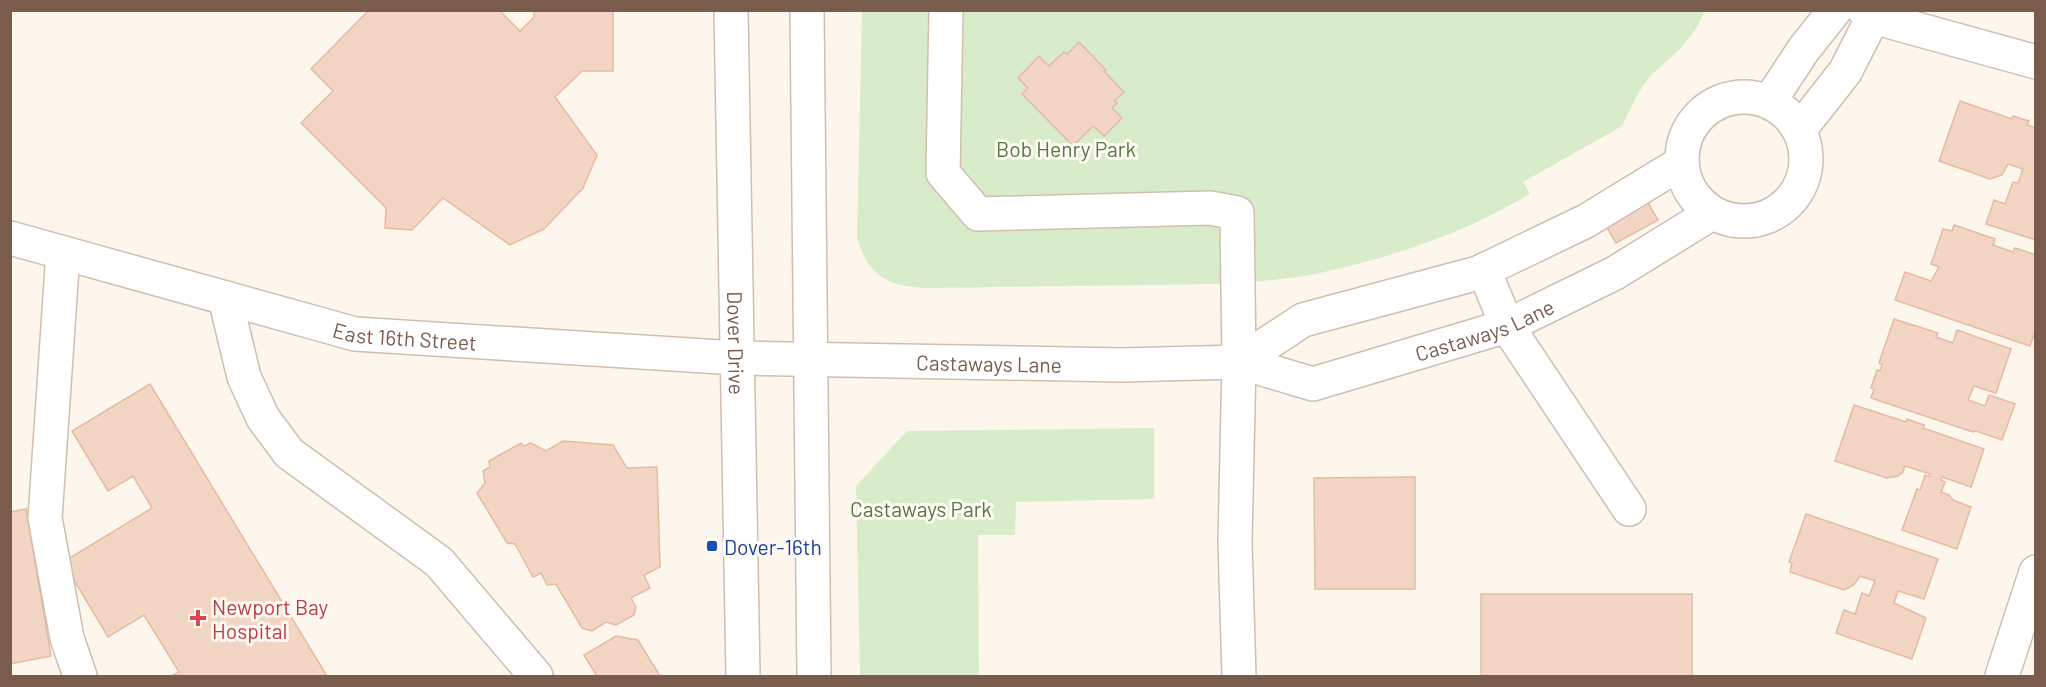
<svg xmlns="http://www.w3.org/2000/svg" width="2046" height="687" font-family="Barlow,sans-serif">
<style>
.green{fill:#d8ecc9}
.building{fill:#f3d5c3;stroke:#e6bba3;stroke-width:1.5}
.lines{fill:none;stroke-linecap:round;stroke-linejoin:round}
.minor-casing{stroke:#d1beb0;stroke-width:36}
.minor{stroke:#fff;stroke-width:33}
.transit-dot{fill:#1a4fb4;stroke:#fffaf3;stroke-width:2}
.health-dot{fill:#e0444e;stroke:#fffaf3;stroke-width:2}
.labels{text-anchor:middle;dominant-baseline:central;stroke-width:6;stroke-linejoin:round;paint-order:stroke}
.park-label{font-size:21px;fill:#537a41;stroke:#fffaf3}
.street-label{font-size:21px;fill:#7a5c4d;stroke:#fffaf3}
.transit-label{font-size:21px;fill:#164399;stroke:#fffaf3;text-anchor:start}
.health-label{font-size:21px;fill:#be3a42;stroke:#fffaf3;text-anchor:start}
</style>
<rect width="100%" height="100%" fill="#fdf6ec"/>
<g class="green">
<path d="M862 11H1704L1700 22 1691 36 1679 50 1650 76 1639 92 1622 126 1523 182 1530 194C1511 204 1493 215 1473 224 1423 246 1369 263 1315 274 1284 280 1251 282 1219 284L928 288C889 287 868 277 857 237Z"/>
<path d="M1154 428V499L1016 502 1015 535H978L979 676H860L856 486 907 431Z"/>
</g>
<g class="building">
<path d="M369 10H499L520 31 534 17V10H613V71H582L555 97 597 155 583 188 544 229 510 245 443 198 412 230 385 228 386 208 301 123 333 91 311 69Z"/>
<path d="M1079 42 1106 70 1104 71 1124 92 1114 101 1117 103 1112 108 1122 118 1104 136 1093 126 1073 146 1022 94 1028 88 1018 78 1039 56 1049 66 1064 52 1067 54Z"/>
<path d="M1960 101 2012 119 2013 116 2029 121 2027 125 2036 128V240L1986 224 1994 200 2005 204 2013 182 2018 183 2023 169 2008 164 2002 175 1990 179 1939 161Z"/>
<path d="M1647 201 1658 220 1616 243 1605 224Z"/>
<path d="M1954 225 1995 239 1993 245 2013 252 2015 248 2036 255V329L2030 346 1895 300 1905 272 1931 281 1939 267 1931 264 1943 229 1952 231Z"/>
<path d="M1894 319 1938 333 1936 337 1953 343 1957 330 2011 349 1996 393 1974 386 1968 400 1985 406 1989 395 2015 404 2002 440 1976 431 1973 432 1871 398 1874 389 1871 388 1877 370 1880 371 1882 364 1879 363Z"/>
<path d="M150 384 327 676H171L179 672 144 615 108 637 63 562 152 508 133 476 108 491 72 431Z"/>
<path d="M1854 405 1906 422 1907 419 1924 425 1923 428 1984 449 1971 487 1942 477 1941 480 1945 482 1941 492 1949 495 1953 500 1971 507 1957 549 1902 530 1917 489 1920 490 1925 475 1929 477 1930 474 1905 466 1903 472 1898 476 1887 478 1835 461Z"/>
<path d="M563 441 613 445 627 468 657 467 660 567 644 575 650 588 631 598 636 607 634 615 616 625 606 622 592 631 582 628 556 584 547 585 541 573 533 577 515 544 507 543 477 493 485 483 483 471 490 467 489 461 521 443 524 446 531 443 546 451Z"/>
<path d="M1415 477V589H1315L1314 478Z"/>
<path d="M26 509 51 656 10 664V512Z"/>
<path d="M1806 514 1938 559 1924 599 1898 591 1894 603 1926 618 1912 659 1836 633 1844 610 1855 614 1862 593 1869 596 1875 581 1860 576 1854 585 1844 590 1790 572 1792 563 1789 562Z"/>
<rect x="1481" y="594" width="211" height="82"/>
<path d="M616 636 638 640 660 676H597L584 655Z"/>
</g>
<g class="lines">
<g class="minor-casing">
<g id="minor">
<path id="s1" d="M731 10 743 676"/>
<path d="M807 10 814 676"/>
<path d="M946 10 943 173 978 214 1210 208 1237 213 1239 362 1235 542 1239 676"/>
<path d="M1864 10 1873 17 2036 62"/>
<circle cx="1744" cy="159" r="62"/>
<path d="M1769 102 1804 49 1835 10"/>
<path d="M1800 129 1845 72 1873 17"/>
<path id="s2" d="M10 238 355 334 737 358 1121 365 1239 362 1313 384 1507 326 1615 273 1712 213"/>
<path d="M63 253 45 518 67 638 80 676"/>
<path d="M1484 270 1507 326 1629 509"/>
<path d="M225 298 244 377 263 418 289 453 439 562 536 676"/>
<path d="M1239 362 1303 320 1478 273 1586 221 1681 163"/>
<path d="M2002 676 2036 572"/>
</g>
</g>
<use href="#minor" class="minor"/>
</g>
<rect class="transit-dot" x="706" y="540" width="12" height="12" rx="3"/>
<path class="health-dot" d="M195 609h6v6h6v6h-6v6h-6v-6h-6v-6h6z"/>
<g class="labels">
<g class="park-label">
<text x="1066" y="148">Bob Henry Park</text>
<text x="921" y="508">Castaways Park</text>
</g>
<g class="street-label">
<text stroke="none"><textPath href="#s2" startOffset="1500">Castaways Lane</textPath></text>
<text stroke="none"><textPath href="#s2" startOffset="408">East 16th Street</textPath></text>
<text stroke="none"><textPath href="#s1" startOffset="333">Dover Drive</textPath></text>
<text stroke="none"><textPath href="#s2" startOffset="993">Castaways Lane</textPath></text>
</g>
<g class="transit-label">
<text x="724" y="546">Dover-16th</text>
</g>
<g class="health-label">
<text x="212" y="606">Newport Bay<tspan x="212" dy="24">Hospital</tspan></text>
</g>
</g>
<rect width="2046" height="687" fill="none" stroke="#7a5c4d" stroke-width="24"/>
</svg>
